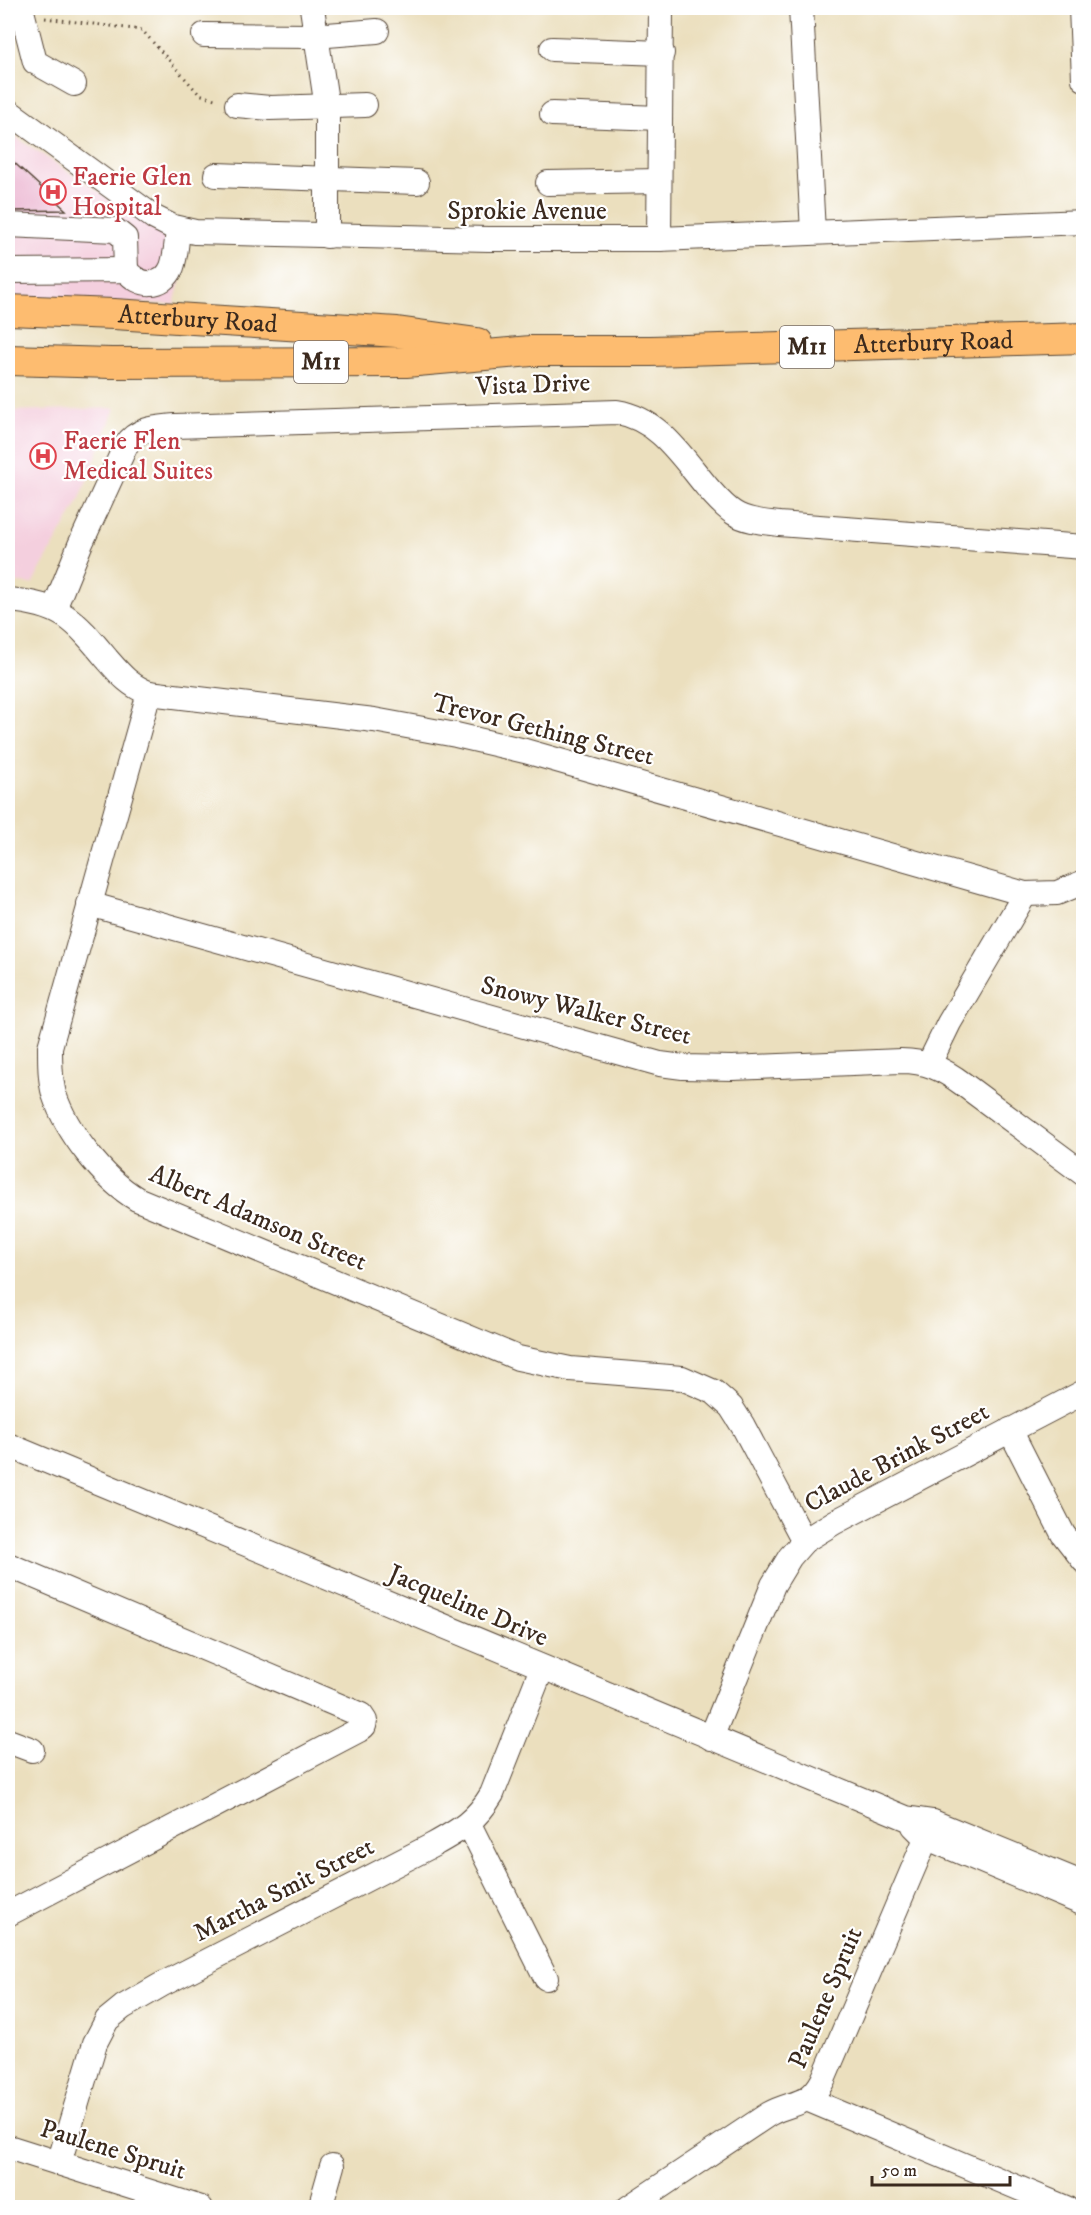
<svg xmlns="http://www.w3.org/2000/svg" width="1091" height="2215" font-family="'IM FELL DW Pica',serif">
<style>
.built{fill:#f4cfde}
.building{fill:#e9adcc}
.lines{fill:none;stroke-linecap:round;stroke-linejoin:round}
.minor-casing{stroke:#554536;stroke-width:26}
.major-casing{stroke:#554536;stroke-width:32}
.path{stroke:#554536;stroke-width:3;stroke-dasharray:1.5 4.5;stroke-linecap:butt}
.minor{stroke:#fff;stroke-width:24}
.major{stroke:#fdbc6f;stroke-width:30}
.labels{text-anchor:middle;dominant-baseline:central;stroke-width:4.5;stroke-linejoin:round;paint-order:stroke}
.shield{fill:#fff;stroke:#766a62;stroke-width:1.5}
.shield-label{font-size:24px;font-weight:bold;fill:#3b2a1e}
.health-label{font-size:26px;fill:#be3a42;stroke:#fff;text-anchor:start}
.street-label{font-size:26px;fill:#3b2a1e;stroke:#fff}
</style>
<rect width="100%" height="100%" fill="#fff"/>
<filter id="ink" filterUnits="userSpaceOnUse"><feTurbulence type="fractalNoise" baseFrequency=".0167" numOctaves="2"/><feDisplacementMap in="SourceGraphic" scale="12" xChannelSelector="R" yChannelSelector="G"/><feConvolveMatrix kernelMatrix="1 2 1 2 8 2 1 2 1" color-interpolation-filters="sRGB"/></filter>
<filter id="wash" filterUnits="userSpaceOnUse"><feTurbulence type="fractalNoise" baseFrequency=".008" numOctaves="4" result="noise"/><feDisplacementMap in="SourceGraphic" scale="24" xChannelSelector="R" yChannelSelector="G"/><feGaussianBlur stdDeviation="1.35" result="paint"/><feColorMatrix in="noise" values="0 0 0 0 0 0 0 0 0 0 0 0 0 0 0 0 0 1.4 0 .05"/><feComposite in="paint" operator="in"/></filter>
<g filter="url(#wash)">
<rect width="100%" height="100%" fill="#ebdfbe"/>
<g class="built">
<path d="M8 132 188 251 174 304 8 301Z"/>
<path d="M115 408 79 501 32 584 8 582V411Z"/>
</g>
<g id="blocks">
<path class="building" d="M8 157 66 210 8 211Z"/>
</g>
</g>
<g filter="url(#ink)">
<use href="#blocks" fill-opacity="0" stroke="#554536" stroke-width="1.5"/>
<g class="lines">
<g class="minor-casing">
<g id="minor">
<path d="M312 8 327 108V236"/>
<path d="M801 8 813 232"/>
<path d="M1081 8 1084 79"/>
<path d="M8 13 23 15 35 62 74 84"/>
<path d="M204 35 315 36 377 31"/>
<path d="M552 49 662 53"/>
<path d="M237 105 270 108 365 105"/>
<path d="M8 111 155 218 173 227 195 232 488 239H659L1084 222"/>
<path d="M552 114 660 118"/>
<path d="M216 175 417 182"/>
<path d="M548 183 659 181"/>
<path d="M8 225 115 230 125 238 126 270"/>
<path d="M659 239 661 8"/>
<path d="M8 271 126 270C139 287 163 289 172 267 176 255 177 241 178 229"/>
<path d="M8 600C61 604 74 619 107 659 120 674 130 686 149 693L374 720 456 735 525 751 1025 894 1057 893 1084 882"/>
<path d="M54 609 80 545 126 445C138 428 156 428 175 426L617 412C659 419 681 456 707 487 715 496 724 507 734 513 747 521 764 522 779 524L1084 547"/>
<path d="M149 693 50 1047C50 1063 50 1079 54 1094 66 1131 103 1179 137 1199L518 1358 570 1369 682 1378 714 1392 731 1407 743 1426 804 1541"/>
<path d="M89 904 660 1064 683 1067 732 1068 901 1061C926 1061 943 1069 963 1084L1084 1174"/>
<path d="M929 1064 949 1023 1025 894"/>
<path d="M1010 1430 1063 1534 1084 1561"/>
<path d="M8 1445 906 1818 933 1822 1084 1884"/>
<path d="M8 1565 361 1715 365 1721 364 1726 359 1730 8 1914"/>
<path d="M711 1738 773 1585 790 1557 804 1541 835 1522 1084 1392"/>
<path d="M8 1741 32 1750"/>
<path d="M469 1824 546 1978"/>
<path d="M914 1826 925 1837 1084 1904"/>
<path d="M809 2100 1066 2208"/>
<path d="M8 2147 201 2208"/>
<path d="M59 2163 95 2043 107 2020 123 2007 161 1985 433 1845C460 1830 476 1821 492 1794L542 1668"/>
<path d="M320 2208 332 2166"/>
<path d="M628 2208 769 2114C792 2101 809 2107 823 2080L933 1822"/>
</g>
</g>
<g class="major-casing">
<g id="major">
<path id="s1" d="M8 310 114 314 397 332 477 343"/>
<path id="s2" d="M8 360 111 363 406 362 531 351H651L1084 338"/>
</g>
</g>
<path class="path" d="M45 18 142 30 199 94 218 100"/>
<use href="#minor" class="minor"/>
<use href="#major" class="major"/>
</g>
</g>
<defs>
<g id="hospital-ring" transform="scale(1.35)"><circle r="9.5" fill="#fff" stroke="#e0444e" stroke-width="1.5"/><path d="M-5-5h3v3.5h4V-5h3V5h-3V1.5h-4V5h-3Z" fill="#e0444e"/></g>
</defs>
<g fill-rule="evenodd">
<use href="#hospital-ring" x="53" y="192"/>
<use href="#hospital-ring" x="43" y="456"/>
</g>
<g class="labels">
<g class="shield">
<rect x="780" y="326" width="54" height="42" rx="4.5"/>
<rect x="294" y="341" width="54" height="42" rx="4.5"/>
</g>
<g class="shield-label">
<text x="807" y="347">M11</text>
<text x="321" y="362">M11</text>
</g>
<g class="health-label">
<text x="72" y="177">Faerie Glen<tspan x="72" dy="30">Hospital</tspan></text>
<text x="63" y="441">Faerie Flen<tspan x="63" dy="30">Medical Suites</tspan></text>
</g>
<g class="street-label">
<text x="527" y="211">Sprokie Avenue</text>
<text stroke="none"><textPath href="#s1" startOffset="190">Atterbury Road</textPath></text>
<text stroke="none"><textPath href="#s2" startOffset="926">Atterbury Road</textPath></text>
<text transform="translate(533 385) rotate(-2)">Vista Drive</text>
<text transform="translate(543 730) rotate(14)">Trevor Gething Street</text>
<text transform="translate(586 1011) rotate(14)">Snowy Walker Street</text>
<text transform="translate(258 1218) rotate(23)">Albert Adamson Street</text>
<text transform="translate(897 1458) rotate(-28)">Claude Brink Street</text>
<text transform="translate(468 1606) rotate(23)">Jacqueline Drive</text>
<text transform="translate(284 1890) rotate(-27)">Martha Smit Street</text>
<text transform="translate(826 1998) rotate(-67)">Paulene Spruit</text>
<text transform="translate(113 2150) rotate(17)">Paulene Spruit</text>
</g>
</g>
<rect width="1091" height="2215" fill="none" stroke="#fff" stroke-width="30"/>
<path d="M872 2176v9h138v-9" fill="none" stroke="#3b2a1e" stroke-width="3"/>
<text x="881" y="2176" font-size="18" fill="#3b2a1e" stroke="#ffffff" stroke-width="4.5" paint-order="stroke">50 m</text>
</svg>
